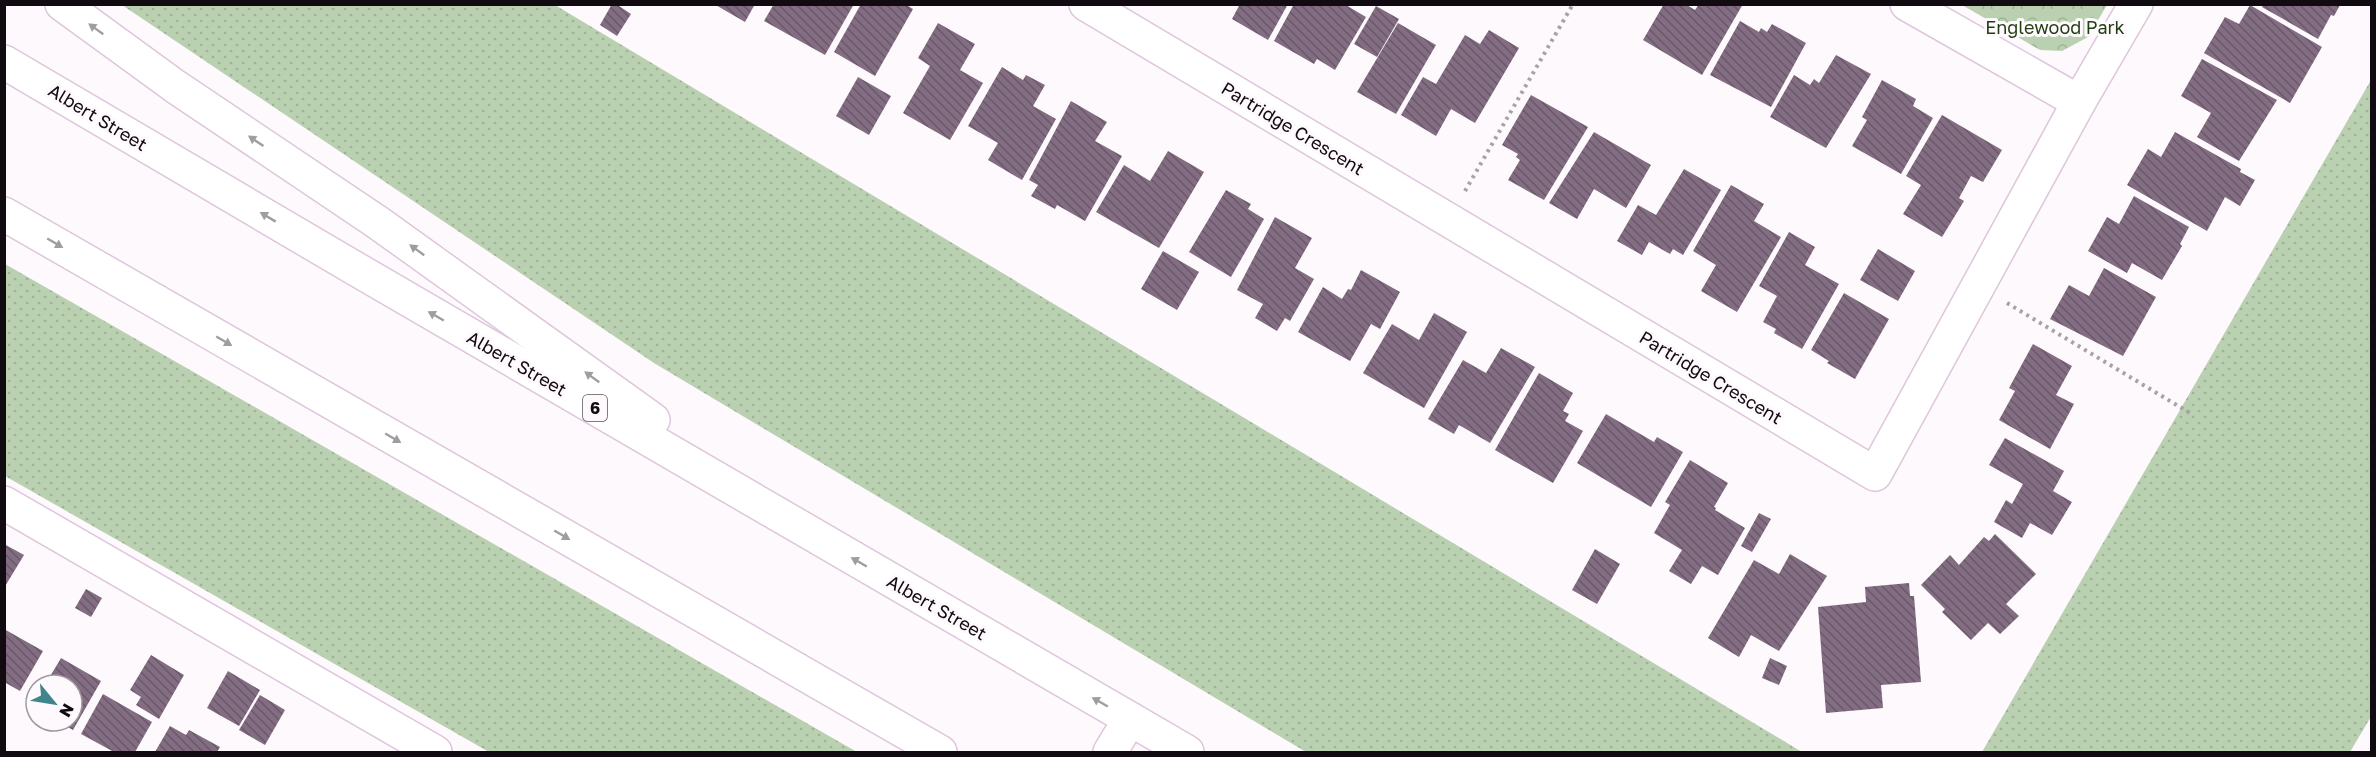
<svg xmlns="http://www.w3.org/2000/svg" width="2376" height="757" font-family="'Golos Text',sans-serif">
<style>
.grass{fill:url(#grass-dots)}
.park{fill:url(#park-crowns)}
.building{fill:url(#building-back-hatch)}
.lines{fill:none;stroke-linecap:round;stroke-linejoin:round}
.minor-casing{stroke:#dec6dc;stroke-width:36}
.highway-casing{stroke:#dec6dc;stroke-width:36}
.path{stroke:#a8a2a7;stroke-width:4;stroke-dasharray:3 4.5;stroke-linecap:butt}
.minor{stroke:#fff;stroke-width:33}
.highway{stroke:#fff;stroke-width:33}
.oneway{fill:#a09da0}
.labels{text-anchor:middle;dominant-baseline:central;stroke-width:6;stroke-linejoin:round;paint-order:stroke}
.shield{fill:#fef9fd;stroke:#595258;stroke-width:1.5}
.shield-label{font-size:16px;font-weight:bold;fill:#120a11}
.park-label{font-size:18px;fill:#1f3f10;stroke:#fef9fd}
.street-label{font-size:18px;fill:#120a11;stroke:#fef9fd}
</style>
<defs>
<pattern id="grass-dots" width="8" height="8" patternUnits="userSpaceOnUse" patternTransform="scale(1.5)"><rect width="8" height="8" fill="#bad1b1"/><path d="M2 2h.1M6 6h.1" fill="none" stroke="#9fb297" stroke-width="1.8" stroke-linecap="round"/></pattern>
<pattern id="park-crowns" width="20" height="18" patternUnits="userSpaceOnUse" patternTransform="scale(1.5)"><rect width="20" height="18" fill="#bad1b1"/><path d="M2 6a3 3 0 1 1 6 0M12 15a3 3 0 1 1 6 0" fill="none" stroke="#9fb297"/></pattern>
<pattern id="building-back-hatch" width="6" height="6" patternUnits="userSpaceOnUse" patternTransform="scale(1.5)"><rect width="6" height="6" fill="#836d82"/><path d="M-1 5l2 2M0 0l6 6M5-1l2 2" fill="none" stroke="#6a5869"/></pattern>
</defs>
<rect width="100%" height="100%" fill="#fef9fd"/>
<g class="grass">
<path d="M122 5H555L1802 752H1306L654 363Z"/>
<path d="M2371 80 2372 715 2350 752H1982Z"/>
<path d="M4 264H5L857 752H489L5 476Z"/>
</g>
<path class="park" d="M1962 5H2107L2088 37 2062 51 2040 50Z"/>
<g class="building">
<path d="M612 4H616L631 14 617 36 600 25Z"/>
<path d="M714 4H755L745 22Z"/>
<path d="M774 4H854L825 55 764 21Z"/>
<path d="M861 4H905L913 9 875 76 834 52Z"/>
<path d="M1240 4H1288L1268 40 1232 19Z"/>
<path d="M1294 4H1344L1366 17 1335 70 1317 59 1314 64 1274 41Z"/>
<path d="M1664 4H1685L1695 10 1699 4H1743L1702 75 1643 40Z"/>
<path d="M2250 5 2322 47 2290 103 2204 53 2225 17 2239 24Z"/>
<path d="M2263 5H2340L2334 16 2331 15 2318 39 2262 7Z"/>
<path d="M1376 6 1399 19 1377 57 1354 44Z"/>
<path d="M1740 21 1759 32 1761 28 1767 32 1772 24 1806 43 1771 107 1710 75Z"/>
<path d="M938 23 975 44 960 70 983 83 950 140 903 113 930 66 918 58Z"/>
<path d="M1398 23 1436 45 1396 114 1357 92Z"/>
<path d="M1489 30 1519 48 1475 123 1451 109 1436 136 1401 115 1423 77 1436 84 1465 35 1480 44Z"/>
<path d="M1836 55 1871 74 1826 148 1770 117 1794 75 1810 85 1814 79 1819 83Z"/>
<path d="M2202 59 2277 100 2239 161 2197 137 2211 113 2181 96Z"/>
<path d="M1002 67 1023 80 1026 75 1045 85 1033 106 1056 119 1022 180 988 160 998 143 968 126Z"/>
<path d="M858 77 891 96 869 135 836 116Z"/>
<path d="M1882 80 1916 99 1913 106 1933 118 1901 174 1852 146 1867 120 1862 117Z"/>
<path d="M1531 95 1588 127 1544 200 1508 180 1520 160 1516 157 1518 154 1502 145Z"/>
<path d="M1071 101 1107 122 1095 141 1122 156 1085 221 1057 205 1055 209 1031 196 1038 185 1029 180Z"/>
<path d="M1942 115 2002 150 1983 182 1971 176 1959 198 1964 201 1942 237 1903 214 1921 185 1906 176Z"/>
<path d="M1594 132 1651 165 1626 208 1594 189 1577 219 1549 203Z"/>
<path d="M2175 132 2241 169 2240 172 2255 180 2240 206 2225 197 2207 231 2127 185 2148 149 2161 157Z"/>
<path d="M1168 151 1204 172 1159 248 1096 212 1124 165 1150 181Z"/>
<path d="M1684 169 1721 190 1683 255 1673 249 1670 254 1649 242 1642 255 1617 241 1638 205 1656 215Z"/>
<path d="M1731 185 1764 204 1754 221 1781 237 1737 312 1701 291 1716 265 1693 251Z"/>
<path d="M1226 190 1251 204 1248 209 1264 219 1231 277 1189 252Z"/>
<path d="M2134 196 2189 227 2180 244 2182 246 2162 280 2132 263 2127 273 2088 251 2107 217 2119 224Z"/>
<path d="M1275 217 1312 238 1295 268 1314 279 1290 321 1285 318 1277 331 1255 318 1263 304 1237 290Z"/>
<path d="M1789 232 1815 247 1805 265 1839 284 1802 349 1774 333 1776 329 1763 322 1777 296 1759 286Z"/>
<path d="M1878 249 1915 271 1898 301 1860 280Z"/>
<path d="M1163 251 1199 272 1177 310 1141 289Z"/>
<path d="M2104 268 2156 297 2123 356 2050 319 2069 285 2089 296Z"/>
<path d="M1361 270 1400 292 1380 329 1371 324 1350 361 1298 332 1323 287 1342 299 1348 289 1351 290Z"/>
<path d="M1844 293 1889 319 1855 379 1827 363 1829 361 1811 350Z"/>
<path d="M1434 313 1467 332 1424 408 1363 373 1392 324 1419 340Z"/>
<path d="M2033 344 2072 366 2056 395 2074 404 2050 449 1999 420 2015 391 2009 388Z"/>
<path d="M1501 348 1535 367 1490 443 1459 425 1454 434 1428 419 1463 360 1486 373Z"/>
<path d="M1539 373 1573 393 1563 411 1569 414 1565 421 1583 431 1553 483 1495 450Z"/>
<path d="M1606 414 1654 442 1657 437 1683 452 1651 507 1577 463Z"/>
<path d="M2005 438 2064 471 2053 491 2072 502 2052 535 2030 523 2022 538 1994 522 2006 500 2012 504 2023 484 1989 465Z"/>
<path d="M1690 460 1728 483 1714 507 1716 508 1715 510 1745 528 1718 575 1702 566 1691 584 1669 571 1682 550 1654 533 1670 505 1665 502Z"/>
<path d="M1759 513 1771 519 1752 552 1741 546Z"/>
<path d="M1995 534 2036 574 2006 604 2019 616 2000 634 1988 623 1971 640 1942 612 1945 609 1921 585 1950 555 1959 565 1984 537 1989 541Z"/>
<path d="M4 544 24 555 4 588Z"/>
<path d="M1595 549 1620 564 1597 604 1572 590Z"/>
<path d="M1790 554 1827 576 1779 651 1751 635 1739 657 1708 638 1754 560 1779 574Z"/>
<path d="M1909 583 1910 596H1914L1921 682 1881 685 1883 708 1826 713 1818 607 1866 602 1865 587Z"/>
<path d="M86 589 102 598 91 617 75 608Z"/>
<path d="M4 629 43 651 20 691 4 682Z"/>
<path d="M151 655 184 675 159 719 136 705 141 697 130 690Z"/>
<path d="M61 658 101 681 73 730 57 721H72V685H45Z"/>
<path d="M1770 658 1787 666 1779 685 1762 678Z"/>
<path d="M228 671 260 690 239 726 207 708Z"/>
<path d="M103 694 152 722 135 752H114L81 734Z"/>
<path d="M260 695 285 710 265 745 239 730Z"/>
<path d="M170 726 186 735 189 730 220 747 217 752H155Z"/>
</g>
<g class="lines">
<g class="minor-casing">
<g id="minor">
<path d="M1086 4 1875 474 2079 102 2136 4"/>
<path d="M1907 4 2079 102"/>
<path d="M4 503 435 752"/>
<path d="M1110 752 1130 719"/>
</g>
</g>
<g class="highway-casing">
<g id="highway">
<path d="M62 4 176 87 377 222 653 420"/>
<path d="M4 62 356 269 1187 752"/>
<path d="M4 214 940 752"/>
</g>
</g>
<g class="path">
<path d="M1465 191 1573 4"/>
<path d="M2007 303 2190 413"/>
</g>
<use href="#minor" class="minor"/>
<use href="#highway" class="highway"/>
</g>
<defs><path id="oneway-solid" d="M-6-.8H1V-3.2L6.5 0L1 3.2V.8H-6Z" transform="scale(1.5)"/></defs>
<g class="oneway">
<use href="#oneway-solid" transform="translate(96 29) rotate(-144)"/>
<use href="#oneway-solid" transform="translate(256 141) rotate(-146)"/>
<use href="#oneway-solid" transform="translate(268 217) rotate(-149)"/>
<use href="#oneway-solid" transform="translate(55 243) rotate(30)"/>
<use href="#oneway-solid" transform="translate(417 250) rotate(-144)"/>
<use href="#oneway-solid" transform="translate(436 316) rotate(-150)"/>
<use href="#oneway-solid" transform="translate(224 341) rotate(30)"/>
<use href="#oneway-solid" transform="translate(592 377) rotate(-144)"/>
<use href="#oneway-solid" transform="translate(393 438) rotate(30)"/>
<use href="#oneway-solid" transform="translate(562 535) rotate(30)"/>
<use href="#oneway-solid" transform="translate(859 562) rotate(-150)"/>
<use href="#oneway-solid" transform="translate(1100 702) rotate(-150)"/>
</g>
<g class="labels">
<rect class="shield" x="583" y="395" width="24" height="26" rx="4.5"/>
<g class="shield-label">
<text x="595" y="408">6</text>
</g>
<g class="park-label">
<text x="2055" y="27">Englewood Park</text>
</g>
<g class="street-label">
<text transform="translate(98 117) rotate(31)">Albert Street</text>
<text transform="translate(1293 128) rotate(31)">Partridge Crescent</text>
<text transform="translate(517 363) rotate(30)">Albert Street</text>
<text transform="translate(1711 377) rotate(31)">Partridge Crescent</text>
<text transform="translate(937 607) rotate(30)">Albert Street</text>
</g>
</g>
<rect width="2376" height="757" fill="none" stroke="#120a11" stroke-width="12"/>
<g transform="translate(54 703) rotate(120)"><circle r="28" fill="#fef9fd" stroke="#a0999f" stroke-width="1.5"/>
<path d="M0-4.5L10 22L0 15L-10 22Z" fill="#3e868c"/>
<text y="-9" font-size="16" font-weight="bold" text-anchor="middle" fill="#120a11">N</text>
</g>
</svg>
